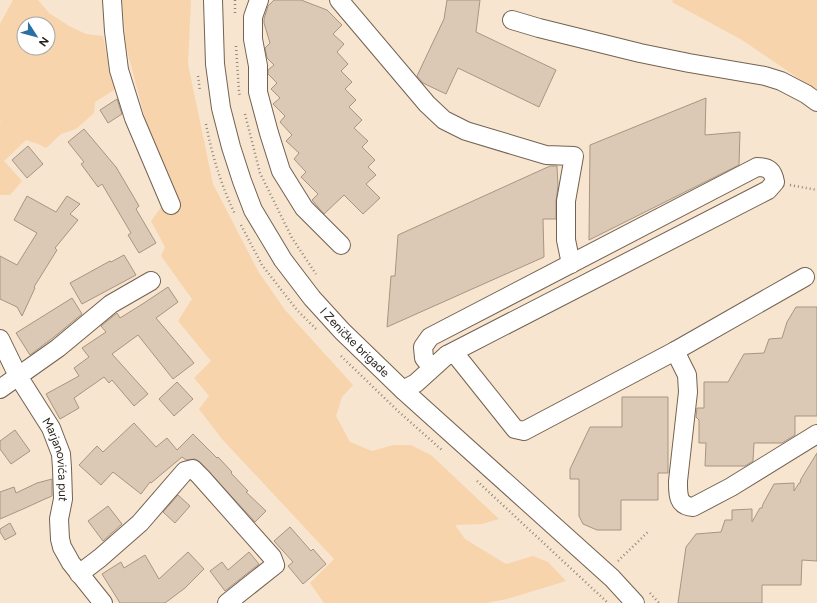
<svg xmlns="http://www.w3.org/2000/svg" width="817" height="603" font-family="Figtree,sans-serif">
<style>
.green{fill:#f7d4ac;fill-rule:evenodd}
.building{fill:#dcc9b5;stroke:#a79582}
.lines{fill:none;stroke-linecap:round;stroke-linejoin:round}
.minor-casing{stroke:#736250;stroke-width:20}
.path{stroke:#938678;stroke-width:2.5;stroke-dasharray:1 3;stroke-linecap:butt}
.minor{stroke:#fff;stroke-width:18}
.labels{text-anchor:middle;dominant-baseline:central;stroke-width:3;stroke-linejoin:round;paint-order:stroke}
.street-label{font-size:12px;fill:#261f18;stroke:#fff}
</style>
<rect width="100%" height="100%" fill="#f7e5d0"/>
<g class="green">
<path d="M13 0H38L49 13 69 26 86 34 103 36 110 72 117 88 95 102 94 113 76 129 61 134 46 148 38 144 26 140 4 161 22 181 10 195H0V123L1 122 0 121V24ZM24 24H48V48H24Z"/>
<path d="M122 0H191L188 64 213 184 258 271 285 310 353 385 342 397 336 416 350 442 372 451 393 445H411L431 455 499 519 482 524 455 525 465 539 506 564 533 556 548 562 566 581 507 599 485 603H324L310 583 334 559 222 439 199 409 209 396 194 378 211 361 178 321 192 299 161 256 165 247 151 221 162 206 169 213 158 160 146 123 126 46Z"/>
<path d="M673 0H817V91L742 40 672 2Z"/>
</g>
<g class="building">
<path d="M274 0H301L327 10 342 25 333 34 344 44 337 52 348 64 341 71 352 82 345 89 356 100 349 107 362 120 354 128 368 141 362 147 375 160 368 167 376 175 366 184 380 198 363 214 344 195 324 214 312 200 318 194 301 177 306 172 294 159 299 153 286 141 292 135 280 122 285 116 273 104 280 98 271 89 277 83 268 74V70L274 65 267 58 265 48 270 43 264 23V19L268 6Z"/>
<path d="M447 0H480L476 32 556 70 539 107 458 68 446 94 423 83 417 76 444 19Z"/>
<path d="M706 98 705 135 740 132 739 165 589 240 590 145Z"/>
<path d="M117 99 122 114 108 123 100 110Z"/>
<path d="M84 129 116 167 139 206 136 209 156 243 139 253 128 235 131 233 102 184 98 187 81 164 84 162 68 142Z"/>
<path d="M28 146 43 164 27 178 12 160Z"/>
<path d="M550 166H557L558 186 556 201V219H543L544 257 387 327 391 276H395L398 235Z"/>
<path d="M27 196 56 212 67 196 80 204 70 214 78 220 55 248 57 250 34 287 35 288 22 316 17 307 0 299V256L17 265 37 233 14 220Z"/>
<path d="M124 255 136 275 82 304 70 283 110 261 111 262Z"/>
<path d="M168 287 178 302 156 318 194 363 173 379 138 335 112 354 148 394 134 406 112 380 109 383 104 377 74 398 79 408 60 419 46 394 79 376 74 368 89 357 82 348 106 332 101 326 117 313 120 318 144 303Z"/>
<path d="M72 298 82 314 54 337 30 355 16 333Z"/>
<path d="M796 307H817V416H795V435L782 443H754L753 461 745 466H705L706 443H699V420L696 417 697 408H704V382H728L744 354 764 353 769 339 782 338 787 322Z"/>
<path d="M177 382 193 399 174 416 159 399Z"/>
<path d="M622 397H668V473H658V500H621V530H597L583 524 579 516V479H570V469L590 427H622Z"/>
<path d="M134 423 156 447 167 438 177 450 193 434 217 458 218 457 232 472 231 473 248 491 246 492 266 511 255 522 200 462 195 459 186 460 182 457 151 483 150 482 141 494 113 472 101 485 79 465 97 446 103 452Z"/>
<path d="M15 430 30 451 11 464 0 449V441Z"/>
<path d="M817 453V561L802 560 801 585H762V603H678L686 547 696 534 721 532 725 520H732V510L752 509V522L760 508H762L763 504 774 484 794 483V491L799 483H800L801 479Z"/>
<path d="M52 479V496L45 499 23 509 0 519V492L14 487 16 493 37 483Z"/>
<path d="M178 495 190 506 175 523 163 512Z"/>
<path d="M108 506 122 524 103 541 88 521Z"/>
<path d="M10 523 16 534 5 540 0 532V529Z"/>
<path d="M290 527 311 551 313 549 326 564 303 584 288 566 293 562 274 541Z"/>
<path d="M188 552 204 569 185 588 165 603H120L102 574 121 562 124 568 145 555 159 579Z"/>
<path d="M249 552 259 564 225 591 210 571 222 562 228 570Z"/>
</g>
<g class="lines">
<g class="minor-casing">
<g id="minor">
<path d="M112 0 114 31 119 70 134 118 171 205"/>
<path id="s1" d="M213 0 215 64 221 108 231 147 242 181 253 210 283 260 312 298 342 331 403 390 612 578 635 603"/>
<path d="M259 0 253 17V39L258 66V92L269 133 281 171 304 208 341 245"/>
<path d="M339 0 427 104 444 120 466 131 546 155 574 156 566 201V240L571 264"/>
<path d="M512 20 539 28 640 53 689 63 765 76 781 81 806 94 817 102"/>
<path id="s2" d="M0 339 18 376 51 428 61 454 62 468 63 499 59 519 60 539 62 547 71 563 103 603"/>
<path d="M675 351 687 375 688 392 678 481C678 493 677 506 693 507L731 487 817 434"/>
<path d="M432 368 424 358 423 347 430 337 757 167C769 167 773 171 775 182L768 190 447 355"/>
<path d="M0 389 58 348 111 304 151 281"/>
<path d="M403 390 416 383 447 355H456L515 429 524 431 675 351 805 277"/>
<path d="M79 574 100 558 140 523 185 471 193 469 201 477 272 557 275 565 227 603"/>
</g>
</g>
<g class="path">
<path d="M235 0V15"/>
<path d="M236 46 239 92 240 97"/>
<path d="M198 76 200 91"/>
<path d="M245 114 260 173 292 238 316 274"/>
<path d="M206 124C212 155 221 185 235 214"/>
<path d="M790 185 817 190"/>
<path d="M241 225 262 265 297 310 316 329"/>
<path d="M341 356 399 412 443 451"/>
<path d="M477 481 608 603"/>
<path d="M618 561 649 531"/>
<path d="M650 593 659 603"/>
</g>
<use href="#minor" class="minor"/>
</g>
<g class="labels">
<g class="street-label">
<text stroke="none"><textPath href="#s1" startOffset="383">I Zeničke brigade</textPath></text>
<text stroke="none"><textPath href="#s2" startOffset="135">Marjanovića put</textPath></text>
</g>
</g>
<g transform="translate(36 36) rotate(126)"><circle r="19" fill="#ffffff" stroke="#a8a5a3"/>
<path d="M0-3L7 15L0 10L-7 15Z" fill="#2a6fa4"/>
<text y="-6" font-size="11" font-weight="bold" text-anchor="middle" fill="#261f18">N</text>
</g>
</svg>
